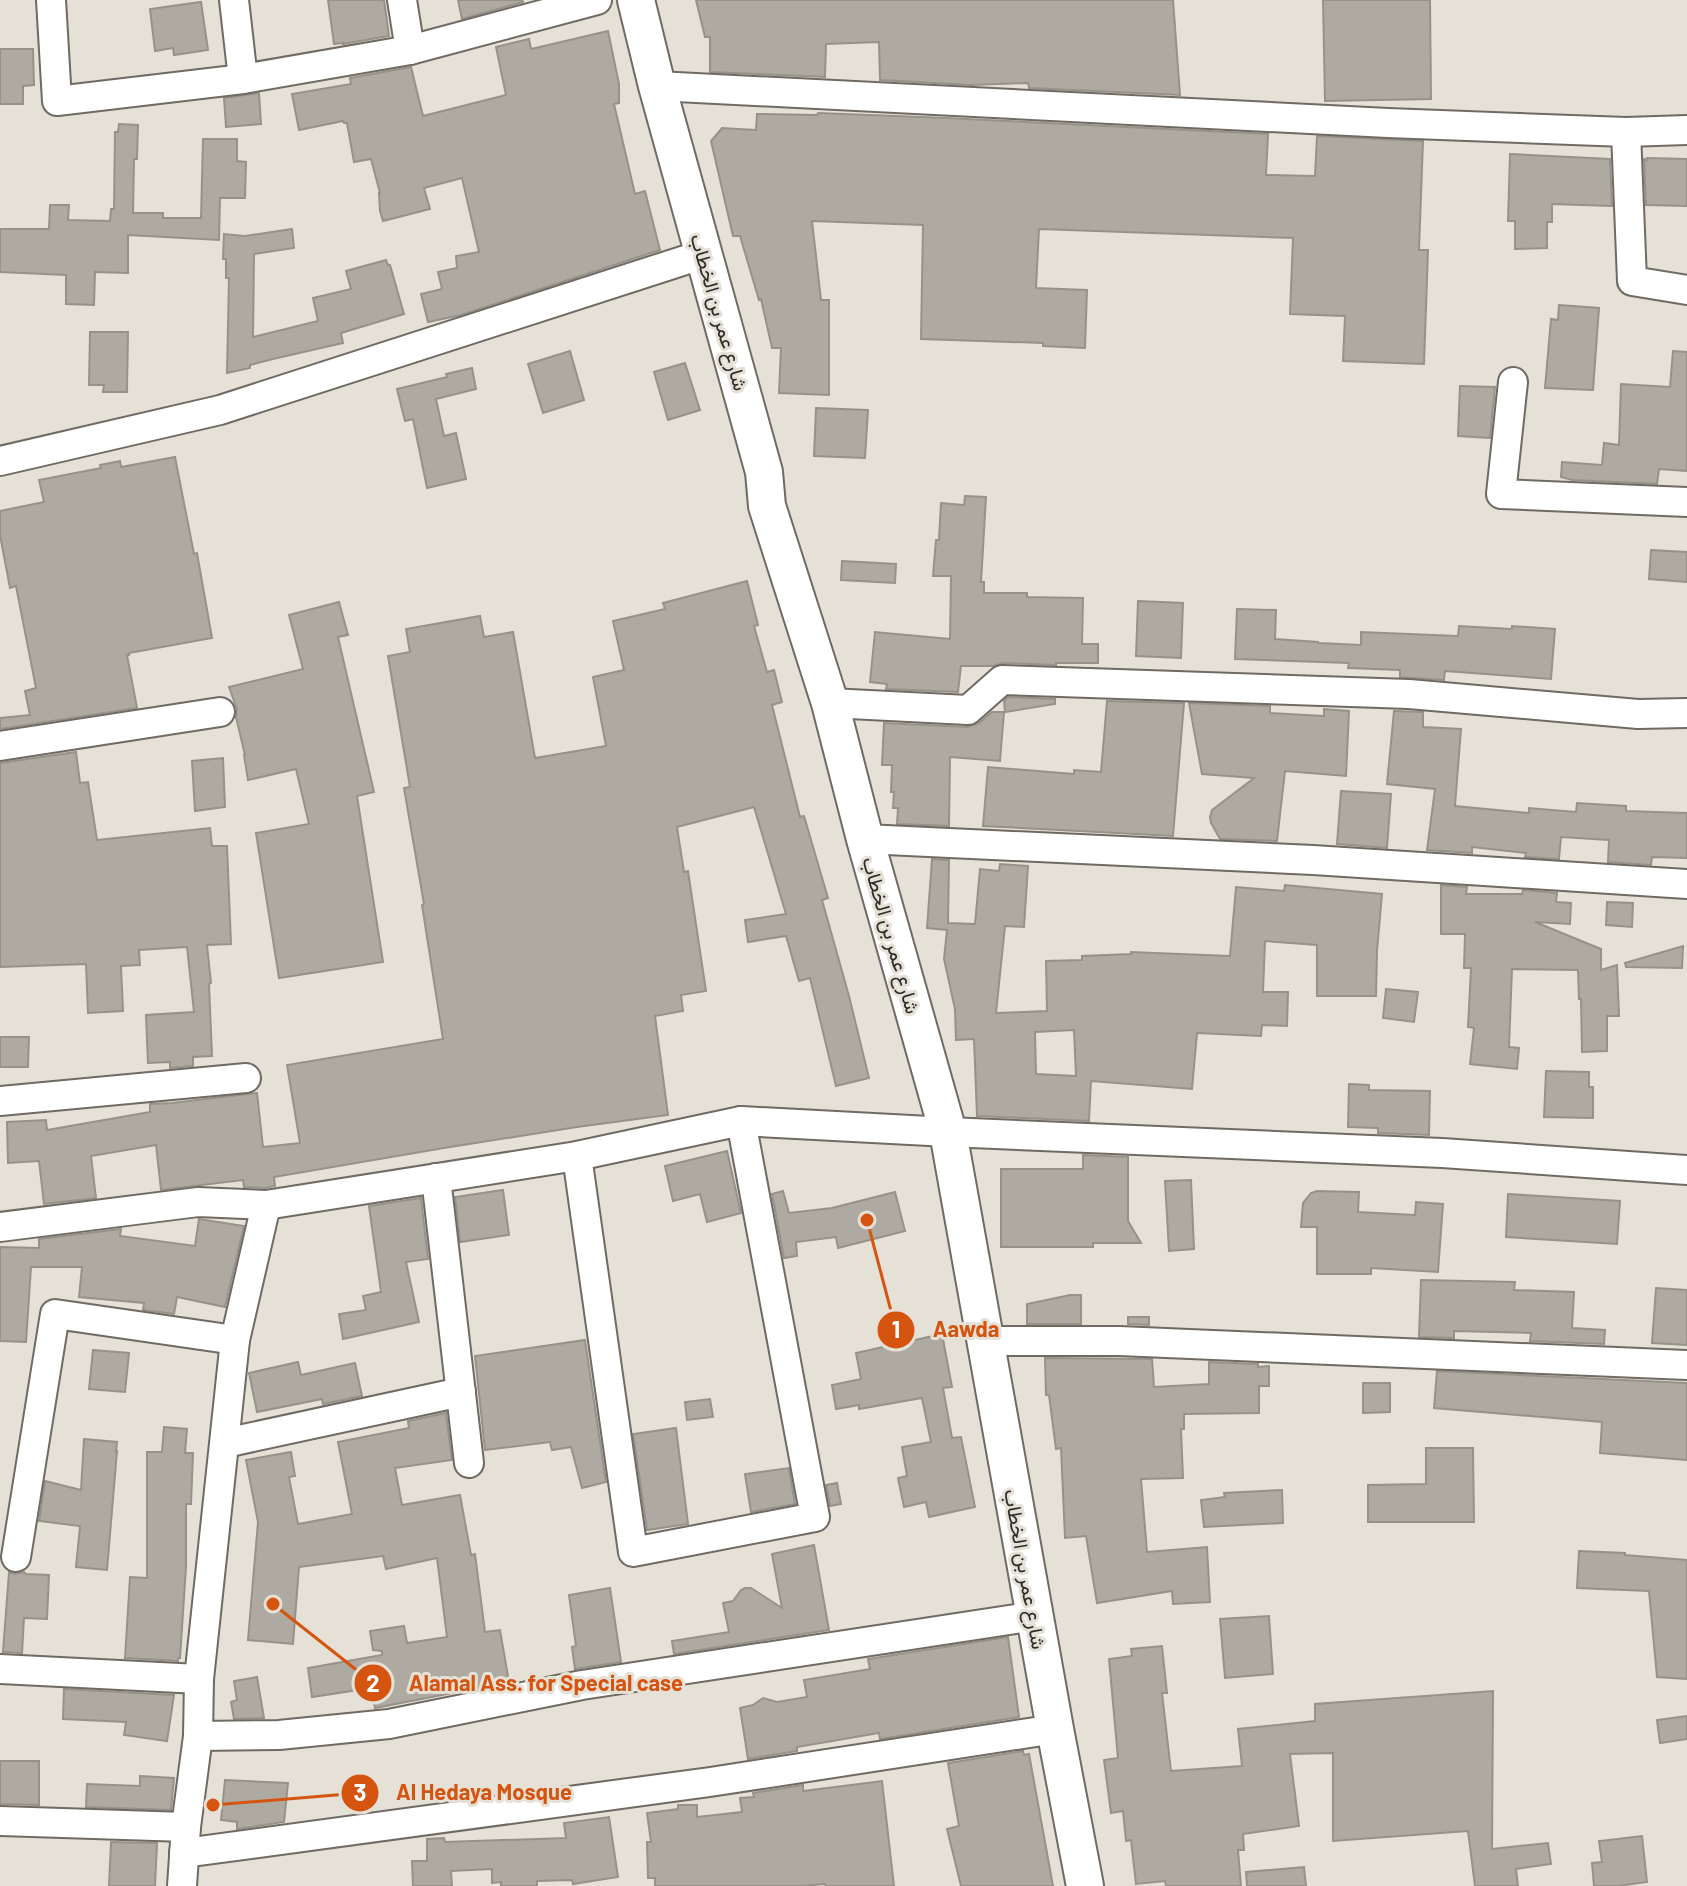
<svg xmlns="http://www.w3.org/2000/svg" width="1687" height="1886" font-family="Barlow,Vazirmatn,sans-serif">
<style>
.building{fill:#aeaaa1;stroke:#979289;stroke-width:2;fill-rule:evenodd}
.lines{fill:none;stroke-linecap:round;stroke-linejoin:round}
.minor-casing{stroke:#6f6a62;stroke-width:32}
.major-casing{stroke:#6f6a62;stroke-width:40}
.minor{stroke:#fff;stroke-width:28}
.major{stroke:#fff;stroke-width:36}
.labels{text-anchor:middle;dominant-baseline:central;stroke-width:6;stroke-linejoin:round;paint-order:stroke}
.street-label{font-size:20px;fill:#2d2b28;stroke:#e6e1d7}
.leader{fill:none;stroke:#d5540f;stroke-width:3}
.callout-dot{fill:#d5540f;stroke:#e6e1d7;stroke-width:3}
.mark-label{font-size:24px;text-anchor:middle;font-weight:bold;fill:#fff}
.callout-label{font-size:22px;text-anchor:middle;font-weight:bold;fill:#d5540f;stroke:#e6e1d7;stroke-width:6;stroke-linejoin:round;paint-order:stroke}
</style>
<rect width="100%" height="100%" fill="#e6e1d7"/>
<g class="building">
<path d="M328 0H384L389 36 343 44V43L334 44Z"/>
<path d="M458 0H522L523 2 462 19Z"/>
<path d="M696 0H1173L1180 95 1029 88 1028 83 971 85 880 80 879 42 826 44 825 77 710 72V37H705Z"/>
<path d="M1323 0H1430L1431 99 1325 101Z"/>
<path d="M201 2 208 50 174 55 173 48 155 51 150 9Z"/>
<path d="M608 31 619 84V103L614 104 635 194 645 191 660 250 461 315 428 322 421 294 442 289 438 272 457 268 456 256 479 252 462 178 424 188 430 209 383 221 380 211 379 193H380L371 159 354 162 347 123H344L343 121 299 130 292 94 351 84 350 78 411 67 423 116 506 95 496 47 529 39 531 49Z"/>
<path d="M0 49H33L34 85 23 86V104H0Z"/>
<path d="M259 93 261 124 226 127 224 98Z"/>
<path d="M818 113 946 118 1268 134 1266 175 1315 176 1317 136 1423 141 1419 250H1428L1424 364 1343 361 1345 316 1290 314 1293 238 1039 229 1036 288 1087 290 1085 348 1043 346V343L921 339 923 225 812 221 821 300H829V395L779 393 781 348H772L761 299 759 300 740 236H733L711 141 722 128 756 130 757 114 817 115Z"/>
<path d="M119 124 138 125 137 159H134L133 213H163V218H201L203 139H237V161L246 162 245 198H220L219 240 128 235V273L95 272 94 305 66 304V275L0 272V229H49L50 205H69L68 220 110 221 111 209H114L115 132H118Z"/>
<path d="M1510 154 1610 159 1612 206 1552 204V222H1547V248L1515 249V221H1508Z"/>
<path d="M1647 158 1687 159V206L1646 205 1644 159 1647 160Z"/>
<path d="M292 229 294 248 254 254 253 337 318 321 313 298 351 289 346 271 386 260 388 265H390L404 314 341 333 343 343 273 359 250 365V368L227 373 229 278H226V259H223L224 234 245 236Z"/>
<path d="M1559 305 1599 308 1593 390 1545 388 1551 319 1558 320Z"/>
<path d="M90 332H128L127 392H103L104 385H89Z"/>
<path d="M570 351 584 400 543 413 528 364Z"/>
<path d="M1673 351 1687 352V471L1659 469 1657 484 1572 480 1561 477 1562 462 1602 465 1604 443 1619 445 1621 384 1670 387Z"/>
<path d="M685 363 700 410 668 420 654 372Z"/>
<path d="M472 368 476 389 436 399 444 436 456 433 466 479 427 488 413 419 405 421 397 389 447 377 446 374Z"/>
<path d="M1460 386 1495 387 1490 438 1458 436Z"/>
<path d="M816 408 868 410 865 458 814 456Z"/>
<path d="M175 457 194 554 197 553 212 638 129 653V655H127L137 708 0 729V718L30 715 25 691 36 688 16 586 10 588 0 535V511L44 502 39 480 101 468 100 465 120 461 121 467Z"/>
<path d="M965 496 986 497 981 582H984V593H1027V597L1083 598 1082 644H1098V663H1056V665L1003 663 993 666H961L958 692 886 689 887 684 870 682 875 632 950 639 951 576H933L936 540H939L941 503 964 505Z"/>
<path d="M1651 550 1687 552V582L1649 579Z"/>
<path d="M842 561 896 564 895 583 841 580Z"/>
<path d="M747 581 758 625 754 626 767 672 774 670 782 702 772 705 800 817 804 816 828 898 822 900 849 996 869 1078 836 1086 810 978 799 981 786 936 748 942 745 920 786 914 754 807 677 827 684 872 688 871 706 991 681 995 683 1011 655 1016 668 1115 577 1127 444 1148 274 1177 275 1186 265 1188 244 1187 243 1180 161 1190 156 1145 91 1156 96 1198 44 1204 39 1161 8 1163 7 1122 46 1120 47 1130 150 1112V1104L172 1103 257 1093 263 1147 300 1143 287 1065 443 1039 422 905 424 904 404 788 410 787 388 656 410 652 406 629 480 616 484 637 513 632 535 758 606 746 593 677 624 670 613 621 665 609 663 603Z"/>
<path d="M1138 601 1183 603 1181 658 1136 656Z"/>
<path d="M339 602 348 635 338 637 374 792 357 796 383 962 279 978 256 833 309 824 296 769 248 780 244 755H245L236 717 237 709 229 687 303 669 289 615Z"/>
<path d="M1237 609 1276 610 1275 639 1318 642V643L1361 645V632L1458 636 1459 626 1512 629V626L1555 629 1551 679 1445 671 1444 680 1400 677V670L1348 668 1349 663 1235 659Z"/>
<path d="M1008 697 1055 699V704L1005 712 1004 701Z"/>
<path d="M1107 701 1184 703 1173 836 983 826 988 767 1074 774V770L1101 772Z"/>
<path d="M1189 703 1270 706V713L1324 716V709L1349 711 1346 776 1285 771 1277 841 1220 839 1211 823 1210 817 1212 810 1254 778 1202 774Z"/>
<path d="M1394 711 1423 712V727L1461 729 1455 806 1529 813V808L1576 812 1577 803 1626 806V811L1687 813V858L1652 857 1651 865 1608 862 1609 840 1561 837 1559 859 1525 857 1526 853 1472 847V853L1427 850 1435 789 1387 784Z"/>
<path d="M992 712H1004L1000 761 950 757 949 826 897 824 898 808H893L894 792H891L892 765H882L884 723 967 727 979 723Z"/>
<path d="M76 752 80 783 88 782 97 840 210 828 212 846H227L231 944 207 945 211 983 209 984 212 1056 193 1057V1066L170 1068V1062L148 1063 146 1015 194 1012 187 947 139 950 140 965 121 966 123 1011 88 1013 86 964 0 967V763Z"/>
<path d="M223 758 225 807 195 811 192 761Z"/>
<path d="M1341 791 1391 794 1387 848 1337 844Z"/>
<path d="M932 859 949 860 948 923 975 924 980 869 999 871 1000 864 1028 866 1024 927 1005 926 996 1013 1047 1011 1046 961 1082 960V956L1131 954V952L1230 956 1236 887 1284 891 1285 885 1382 894 1377 951 1376 996H1317V945L1265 941 1263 992H1288L1287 1026 1262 1025 1261 1036 1197 1033 1192 1089 1091 1081 1089 1121 977 1116 974 1039 956 1040 955 1009 944 959 947 930 927 928ZM1074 1030 1076 1076 1036 1074 1035 1032Z"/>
<path d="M1441 885 1467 887 1466 894H1522L1523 890 1557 893 1556 902 1571 903 1570 924 1535 922 1601 949V970L1617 965 1619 1016H1607V1051L1582 1052 1581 999H1579L1578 970 1512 969 1509 1047 1519 1048 1517 1069 1470 1064 1474 1028 1468 1027 1471 968H1464L1465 934H1441Z"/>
<path d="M1607 902 1633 903 1632 927 1606 925Z"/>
<path d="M1683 946 1682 968 1626 967 1625 963Z"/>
<path d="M1386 989 1418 992 1414 1022 1383 1018Z"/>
<path d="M0 1037H29L28 1067H0Z"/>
<path d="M1546 1071 1589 1072V1087H1593V1118L1544 1117Z"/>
<path d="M1349 1084 1369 1085V1090L1430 1091 1429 1135 1378 1133V1128L1348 1127Z"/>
<path d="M727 1151 741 1213 707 1222 700 1194 673 1201 665 1166Z"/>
<path d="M1083 1155 1128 1157V1221L1141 1243H1093V1247H1001V1169H1083Z"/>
<path d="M1191 1180 1194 1249 1169 1251 1165 1181Z"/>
<path d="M503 1190 509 1235 460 1242 455 1197Z"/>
<path d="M783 1191 789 1213 832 1208 895 1192 905 1231 838 1248 836 1237 796 1242 797 1256 784 1258 772 1194Z"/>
<path d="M1317 1191 1359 1192 1358 1212 1415 1215 1416 1202 1443 1204 1438 1272 1371 1268V1274H1317V1227H1301L1303 1203 1311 1193Z"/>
<path d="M1508 1194 1620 1201 1617 1244 1506 1237Z"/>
<path d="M421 1198 428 1259 406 1262 419 1322 343 1339 339 1314 366 1310 363 1296 381 1292 369 1206Z"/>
<path d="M199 1219 244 1226 225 1307 177 1297 174 1314 143 1310 144 1303 79 1297 82 1267H31L26 1342 0 1341V1247L39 1248V1239L121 1229 120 1236 195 1246Z"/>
<path d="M1421 1280 1515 1282 1514 1290 1574 1292 1572 1328 1605 1330 1604 1344 1530 1341 1531 1333 1454 1331V1338L1419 1337Z"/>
<path d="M1656 1288 1687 1290V1345L1652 1343Z"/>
<path d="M1070 1295H1081V1324H1027V1304Z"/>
<path d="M1128 1317H1149V1325L1128 1324Z"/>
<path d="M942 1334 952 1387 943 1388 952 1438 961 1437 975 1507 929 1517 926 1502 904 1507 898 1478 907 1476 902 1447 931 1442 922 1398 859 1409V1405L836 1409 832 1385 861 1379 856 1353Z"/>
<path d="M585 1340 606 1482 582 1488 571 1447 552 1450 550 1442 485 1450 475 1356Z"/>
<path d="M93 1350 129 1353 125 1392 89 1389Z"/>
<path d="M1045 1358 1152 1359 1154 1387 1209 1384V1362L1258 1364V1367L1269 1366V1386H1259V1413L1184 1414V1429H1181L1183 1478 1141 1479 1147 1552 1207 1547 1210 1602 1173 1604 1172 1591 1097 1603 1086 1536 1065 1538 1061 1448 1056 1449 1049 1395H1046Z"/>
<path d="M298 1362 301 1375 355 1363 362 1396 323 1404 322 1399 257 1412 249 1373Z"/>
<path d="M1437 1371 1687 1383V1460L1600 1453 1602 1422 1434 1408Z"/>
<path d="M1363 1383H1390V1412L1363 1413Z"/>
<path d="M710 1399 713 1417 687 1420 685 1402Z"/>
<path d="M446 1413 452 1460 395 1468 402 1505 460 1495 471 1555 475 1554 485 1632 500 1630 509 1682 375 1708 371 1688 312 1697 308 1668 382 1655V1651L373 1650 370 1631 404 1626 407 1643 447 1637 437 1558 386 1569 383 1556 299 1567 293 1644 248 1640 258 1522 246 1460 291 1452 295 1476 289 1477 298 1524 352 1514 338 1442 409 1428 408 1421Z"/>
<path d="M164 1427 187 1429 185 1453H193L191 1504H186V1567L180 1658H178V1661L125 1658 130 1577 147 1578V1452H162Z"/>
<path d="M676 1428 688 1524 647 1530 633 1434Z"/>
<path d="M84 1439 117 1442 116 1451H117L107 1570 76 1567 80 1526 39 1521 45 1481 81 1490Z"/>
<path d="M1426 1448H1473L1474 1522H1368V1485L1426 1484Z"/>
<path d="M789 1468 795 1504 751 1512 745 1474Z"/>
<path d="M837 1483 841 1504 830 1506 826 1485Z"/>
<path d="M1282 1490 1283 1523 1204 1527 1201 1500 1225 1497 1224 1493Z"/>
<path d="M814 1545 829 1630 674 1654 672 1641 729 1632 723 1603 733 1601 741 1590 745 1588H751L782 1608 772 1554Z"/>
<path d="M1579 1551 1625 1553V1555L1687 1560V1679L1657 1677 1649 1591 1577 1588Z"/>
<path d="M9 1572 14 1574 24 1572 26 1574 49 1575 47 1619 24 1618 22 1653 3 1652Z"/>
<path d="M610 1588 621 1662 575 1669 572 1647 576 1646 569 1595Z"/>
<path d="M1269 1616 1273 1674 1225 1678 1220 1619Z"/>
<path d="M1008 1637 1019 1717 880 1739 879 1733 797 1747V1751L748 1759 740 1708 753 1705 763 1698 777 1702 807 1697 804 1680 870 1669 868 1659Z"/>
<path d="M1162 1646 1167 1693H1162L1171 1771 1242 1766 1238 1729 1315 1721V1704L1493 1691 1492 1849 1548 1843 1551 1864 1516 1869 1518 1886H1475L1468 1831 1333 1841V1753L1290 1754 1299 1826 1243 1834 1244 1850H1238L1241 1886H1166L1165 1881 1136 1884 1131 1840 1126 1841 1123 1811 1111 1813 1104 1760 1118 1758 1109 1659 1132 1656 1131 1649Z"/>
<path d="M257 1677 264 1718 234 1719 231 1702 237 1700 234 1681Z"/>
<path d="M64 1689 174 1695 167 1741 124 1735 126 1722 63 1719Z"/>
<path d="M1687 1716V1739L1660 1743 1657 1720Z"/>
<path d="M1023 1751 1024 1755 1029 1754 1053 1886H961L947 1829 959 1826 948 1763Z"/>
<path d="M0 1761H39V1805L0 1804Z"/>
<path d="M140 1776 174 1778 171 1810 86 1807 87 1784 140 1786Z"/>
<path d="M225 1780 288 1783 284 1822 237 1829V1822L221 1820Z"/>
<path d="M882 1781 894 1886H826L825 1884 802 1886H655V1878H648L647 1842H651L647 1813 678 1809V1805H697V1817L742 1812 740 1798 754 1797 753 1793 803 1785V1791Z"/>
<path d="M609 1817 618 1877 573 1884 572 1880 537 1881V1886H501V1882L492 1883V1869L451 1871 452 1886H413L412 1861H427V1839L444 1838 445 1842 566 1838 564 1823Z"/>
<path d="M1642 1836 1647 1882 1618 1886H1594L1592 1863 1602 1862 1599 1841Z"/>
<path d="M111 1842 157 1843 155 1886H109Z"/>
<path d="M1304 1867 1306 1886H1247L1246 1872Z"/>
</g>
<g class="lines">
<g class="minor-casing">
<g id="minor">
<path d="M51 0 57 101 243 79 410 50 597 0"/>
<path d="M234 0 243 79"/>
<path d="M402 0 410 50"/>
<path d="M657 86 1388 123 1626 132 1687 130"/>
<path d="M1626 132 1632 281 1687 290"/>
<path d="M1513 382 1501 494 1687 502"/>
<path d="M0 461 220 410 704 254"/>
<path d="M830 703 968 710 1002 680 1409 694 1638 714 1687 713"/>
<path d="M0 746 220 712"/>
<path d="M865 839 1313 860 1687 884"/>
<path d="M0 1101 246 1078"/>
<path d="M577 1156 633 1552 815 1517 741 1121"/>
<path d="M436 1178 469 1463"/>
<path d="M0 1227 198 1202 266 1205 577 1156 741 1121 948 1132 1442 1153 1687 1170"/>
<path d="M985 1341H1119L1687 1365"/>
<path d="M225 1443 461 1392"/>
<path d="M16 1557 55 1314 235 1340"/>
<path d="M0 1669 199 1679"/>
<path d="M198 1736 279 1735 389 1724 582 1685 1035 1616"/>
<path d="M0 1821 186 1827"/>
<path d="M184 1853 710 1782 1055 1729"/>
<path d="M182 1886 186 1827 198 1736 199 1679 235 1340 266 1205"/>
</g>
</g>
<g class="major-casing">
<path id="major" d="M636 0 657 86 764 472 767 506 830 703 865 839 948 1132 1055 1729 1085 1886"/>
</g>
<use href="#minor" class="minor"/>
<use href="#major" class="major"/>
</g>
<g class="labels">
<g class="street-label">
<text transform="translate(720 312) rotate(74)">شارع عمر بن الخطاب</text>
<text transform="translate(892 935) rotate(74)">شارع عمر بن الخطاب</text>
<text transform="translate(1026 1569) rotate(80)">شارع عمر بن الخطاب</text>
</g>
</g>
<path class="leader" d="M867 1220L896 1330M273 1604L373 1683M213 1805L360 1793"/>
<g class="callout-dot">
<circle cx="867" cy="1220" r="8"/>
<circle cx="273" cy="1604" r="8"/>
<circle cx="213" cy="1805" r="8"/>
<circle cx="896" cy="1330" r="20"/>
<circle cx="373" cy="1683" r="20"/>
<circle cx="360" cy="1793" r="20"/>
</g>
<g class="mark-label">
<text x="896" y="1338">1</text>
<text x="373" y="1692">2</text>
<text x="360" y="1801">3</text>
</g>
<g class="callout-label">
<text x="966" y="1337">Aawda</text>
<text x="546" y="1691">Alamal Ass. for Special case</text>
<text x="484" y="1800">Al Hedaya Mosque</text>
</g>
</svg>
